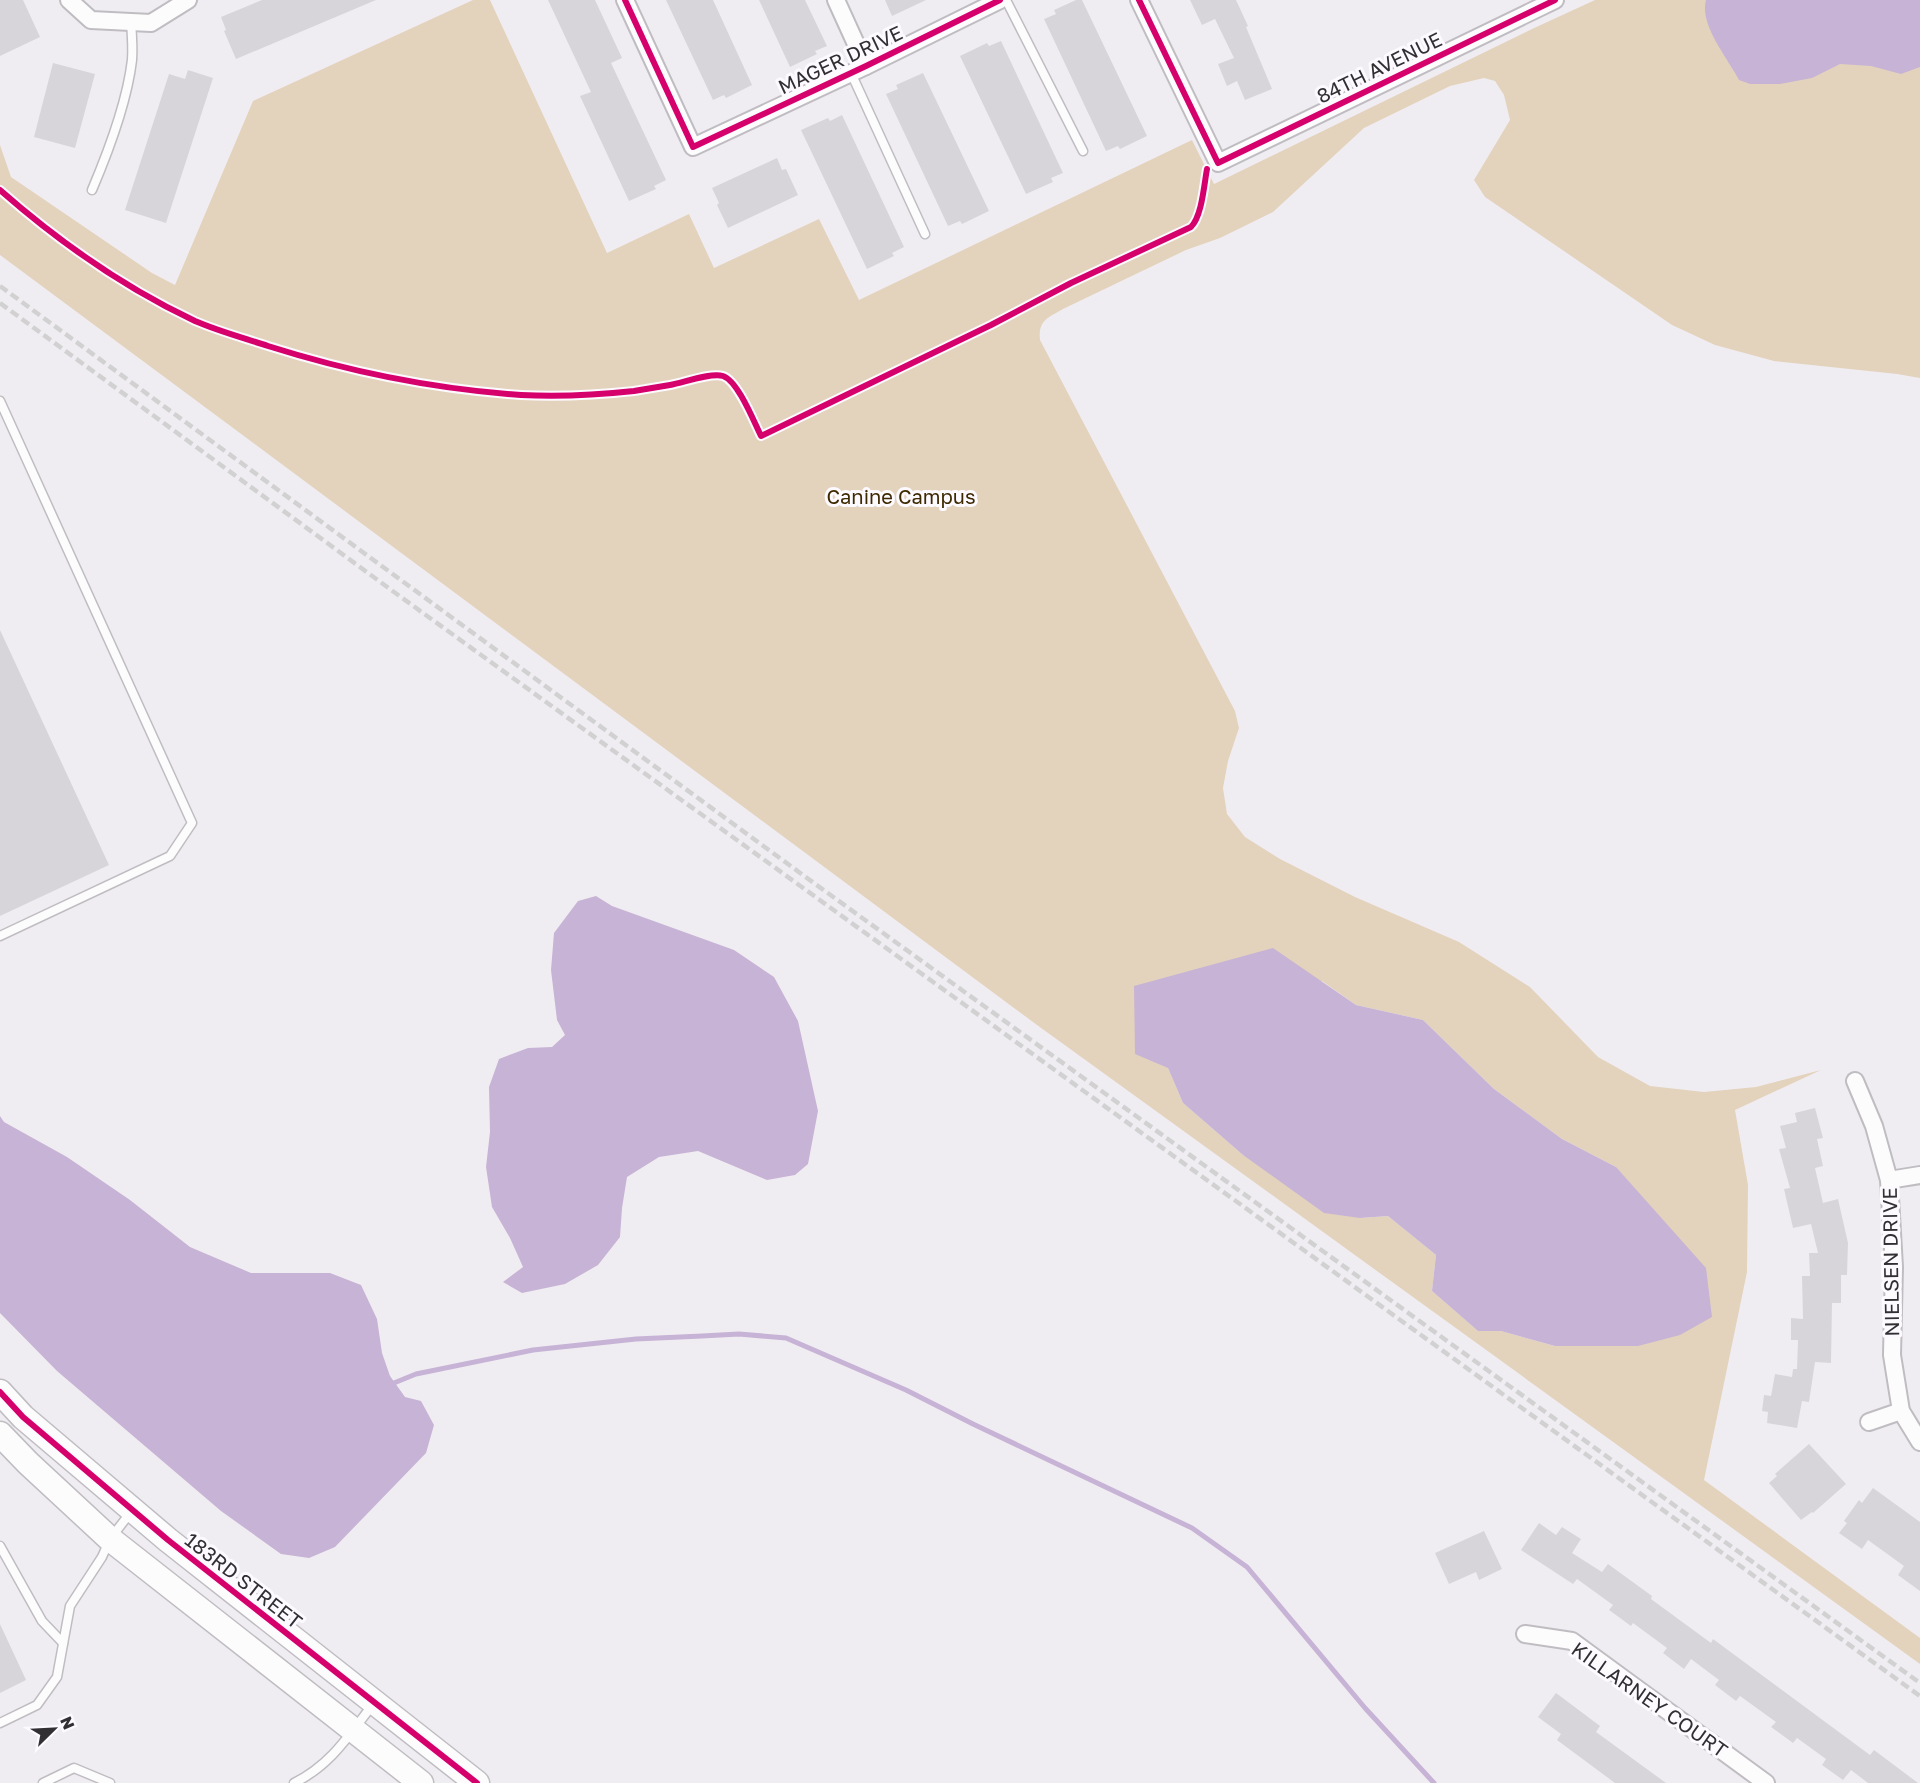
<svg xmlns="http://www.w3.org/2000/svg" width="1920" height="1783" font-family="'Golos Text',sans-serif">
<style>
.green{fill:#e3d3bd;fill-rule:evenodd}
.water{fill:#c7b3d5}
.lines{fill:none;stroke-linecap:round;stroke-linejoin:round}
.stream{stroke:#c7b3d5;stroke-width:5}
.building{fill:#d8d5da}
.lane-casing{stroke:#c0bdc2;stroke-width:11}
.street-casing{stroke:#c0bdc2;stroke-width:20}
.secondary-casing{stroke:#c0bdc2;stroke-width:27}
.lane{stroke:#fdfcfd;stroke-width:8}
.street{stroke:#fdfcfd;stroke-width:16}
.secondary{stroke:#fdfcfd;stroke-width:24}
.rail{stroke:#d1d1d2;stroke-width:4.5;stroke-dasharray:9 4.5;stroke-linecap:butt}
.cycleway-casing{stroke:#fcf9ff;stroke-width:10}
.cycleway{stroke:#d6006c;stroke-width:6}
.labels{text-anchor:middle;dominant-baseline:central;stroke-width:6;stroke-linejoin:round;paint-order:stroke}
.street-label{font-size:20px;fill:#312f32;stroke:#fcf9ff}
.park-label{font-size:20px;fill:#3d2900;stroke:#fcf9ff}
</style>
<rect width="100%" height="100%" fill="#f0edf2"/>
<path class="green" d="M473 0H490L607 253 689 214 714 268 819 219 859 300 1192 140 1214 184 1532 29 1595 0H1920V378L1897 374 1774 361 1715 345 1672 325 1485 197 1474 180 1510 120 1504 95 1495 81 1484 78 1450 86 1364 128 1273 212 1220 238 1186 250 1063 309C1048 318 1038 320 1040 340L1235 711 1239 728 1228 761 1223 788 1227 814 1245 837 1280 859 1355 897 1459 942 1530 987 1598 1057 1650 1086 1704 1092 1756 1087 1821 1070 1735 1110 1748 1185 1747 1272 1704 1480 1920 1638V1664L1037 1025 0 255V145L11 177 152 273 175 285 253 101ZM1322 981 1356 1005 1423 1020 1494 1089 1562 1139 1616 1167 1555 1346 1501 1331H1478L1432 1291 1436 1255 1388 1216 1360 1218 1243 1155 1183 1103 1168 1068Z"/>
<g class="water">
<path d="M1706 0H1920V67L1901 74 1871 66 1840 64 1812 78 1780 84H1750L1739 80C1728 58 1699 25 1706 0Z"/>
<path d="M596 896 612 906 734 950 774 977 798 1021 818 1111 808 1164 795 1175 767 1180 698 1151 659 1157 627 1177 622 1208 620 1237 598 1265 565 1284 522 1293 503 1282 523 1267 510 1238 492 1207 486 1167 490 1132 489 1087 499 1059 528 1048 552 1047 565 1035 557 1020 551 970 554 933 578 901Z"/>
<path d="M1273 948 1356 1005 1423 1020 1494 1089 1562 1139 1616 1167 1706 1268 1712 1317 1680 1335 1638 1346H1555L1501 1331H1478L1432 1291 1436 1255 1388 1216 1360 1218 1324 1213 1243 1155 1183 1103 1168 1068 1135 1054 1134 986Z"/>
<path d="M0 1116 4 1122 67 1157 130 1200 190 1247 251 1273H330L361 1285 377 1319 382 1353 390 1376 405 1397 421 1401 434 1425 426 1453 335 1547 309 1558 281 1554 221 1511 57 1371 0 1313Z"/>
</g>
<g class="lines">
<path class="stream" d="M389 1385 416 1374 533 1350 636 1339 702 1336 739 1334 786 1338 906 1390 973 1424 1192 1528 1247 1567 1365 1708 1434 1783"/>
</g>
<g class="building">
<path d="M0 0H23L40 37 0 56Z"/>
<path d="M262 0H376L236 59 224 31 226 30 221 17Z"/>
<path d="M548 0H595L622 58 611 63 666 180 654 186 656 189 629 201 580 96 591 92Z"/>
<path d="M666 0H713L752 85 726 98 724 95 713 100Z"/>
<path d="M759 0H805L827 46 815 51 817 54 790 67Z"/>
<path d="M885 0H926L892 16Z"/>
<path d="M1076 0H1082L1147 136 1120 149 1118 146 1106 151 1044 19 1056 14 1054 10Z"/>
<path d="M1190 0H1236L1248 26 1246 27 1272 89 1245 100 1237 81 1227 86 1218 64 1234 58 1215 19 1202 25Z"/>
<path d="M1001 41 1063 173 1051 178 1053 182 1026 194 960 56 987 43 989 46Z"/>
<path d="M53 63 95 74 75 148 34 137Z"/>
<path d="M188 70 213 78 166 223 125 210 169 74 185 79Z"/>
<path d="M923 73 989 211 962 224 960 221 948 226 886 94 898 89 896 85Z"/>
<path d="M842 115 904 247 892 253 894 256 867 269 801 130 828 118 830 121Z"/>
<path d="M777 158 782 170 786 169 798 195 728 228 717 205 719 203 712 188Z"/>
<path d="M0 630 109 865 0 916Z"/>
<path d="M1815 1108 1823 1138 1817 1139 1823 1166 1815 1168 1823 1203 1838 1199 1848 1243 1847 1275H1841V1303H1832L1831 1363 1815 1362 1809 1402 1802 1401 1797 1428 1767 1423 1768 1412 1762 1411 1764 1395 1771 1396 1775 1374 1792 1377 1793 1369H1797L1798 1340H1791V1318L1803 1319 1802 1276H1810L1809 1253H1818L1811 1224 1793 1228 1784 1189 1790 1188 1779 1149 1786 1148 1780 1126 1797 1122 1795 1113Z"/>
<path d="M1809 1444 1846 1484 1813 1513 1812 1512 1801 1520 1769 1483 1777 1476 1775 1474Z"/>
<path d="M1873 1488 1920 1522V1591L1898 1575 1904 1566 1868 1540 1862 1549 1839 1533 1847 1523 1844 1521 1859 1500 1862 1503Z"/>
<path d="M1539 1523 1556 1535 1562 1527 1581 1539 1572 1553 1602 1572 1608 1564 1652 1596 1651 1599 1711 1643 1713 1639 1870 1755 1874 1750 1918 1783H1868L1851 1770 1843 1780 1822 1765 1826 1759 1797 1738 1793 1743 1771 1727 1776 1722 1740 1696 1736 1701 1715 1685 1719 1680 1691 1659 1684 1669 1663 1653 1667 1648 1633 1623 1631 1626 1609 1610 1613 1605 1577 1579 1573 1584 1521 1550Z"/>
<path d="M1484 1531 1502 1569 1479 1580 1476 1572 1449 1584 1435 1553Z"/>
<path d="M0 1624 26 1680 0 1693Z"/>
<path d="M1556 1693 1600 1726 1596 1732 1666 1783H1615L1557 1740 1561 1734 1538 1717Z"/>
</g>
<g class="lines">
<g class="lane-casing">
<g id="lane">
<path d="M1006 0 1083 151"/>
<path d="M851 73 925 234"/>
<path d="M92 190C109 150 127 103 132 60 133 48 132 35 131 22"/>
<path d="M0 401 192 823 170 856 0 936"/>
<path d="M0 1546 42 1621 63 1643"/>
<path d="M0 1723 37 1705 57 1677 70 1606 102 1557 110 1539 131 1512"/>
<path d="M43 1783 74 1768 110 1783"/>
<path d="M294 1783C331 1765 349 1735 374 1703"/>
</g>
</g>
<g class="street-casing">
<g id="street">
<path d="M69 0 91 20 151 23 188 0"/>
<path d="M625 0 693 147 866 66 1000 0"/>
<path d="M836 0 866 66"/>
<path d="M1139 0 1218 163 1555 0"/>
<path d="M1855 1081 1874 1126 1889 1180 1894 1267 1892 1355 1901 1411 1920 1442"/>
<path d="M1889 1180 1920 1175"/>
<path d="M1869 1422 1901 1411"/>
<path d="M1525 1634 1572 1641 1766 1783"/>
</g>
</g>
<g class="secondary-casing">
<g id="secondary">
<path d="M0 1392 23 1417 168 1540 477 1783"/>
<path d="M0 1434 28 1463 110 1539 421 1783"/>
</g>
</g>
<use href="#lane" class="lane"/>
<use href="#street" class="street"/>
<use href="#secondary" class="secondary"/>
<g class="rail">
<path d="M0 286 807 878 1920 1683"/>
<path d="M0 303 394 592 1920 1696"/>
</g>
<g class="cycleway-casing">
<g id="cycleway">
<path d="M625 0 693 147 866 66 1000 0"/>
<path d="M1139 0 1218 163 1555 0"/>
<path d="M0 190C58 241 125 288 195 321 218 331 244 338 268 346 350 372 434 389 521 395 558 397 597 395 634 391 646 389 658 387 670 385 683 383 711 372 723 376 738 381 754 422 761 436L991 325 1071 283 1191 227C1202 216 1204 185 1207 169"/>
<path d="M0 1392 23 1417 168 1540 477 1783"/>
</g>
</g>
<use href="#cycleway" class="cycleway"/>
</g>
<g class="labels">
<g class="street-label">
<text transform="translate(840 59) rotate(-25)">MAGER DRIVE</text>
<text transform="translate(1379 67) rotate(-26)">84TH AVENUE</text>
<text transform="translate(1890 1262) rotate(-91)">NIELSEN DRIVE</text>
<text transform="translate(244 1580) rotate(38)">183RD STREET</text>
<text transform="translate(1650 1699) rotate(35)">KILLARNEY COURT</text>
</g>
<g class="park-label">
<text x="901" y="496">Canine Campus</text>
</g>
</g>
<g transform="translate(54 1729) rotate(66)" stroke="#fcf9ff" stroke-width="4.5" paint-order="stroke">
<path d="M0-4.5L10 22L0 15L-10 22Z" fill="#312f32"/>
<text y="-9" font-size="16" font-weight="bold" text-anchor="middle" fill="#312f32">N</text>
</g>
</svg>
